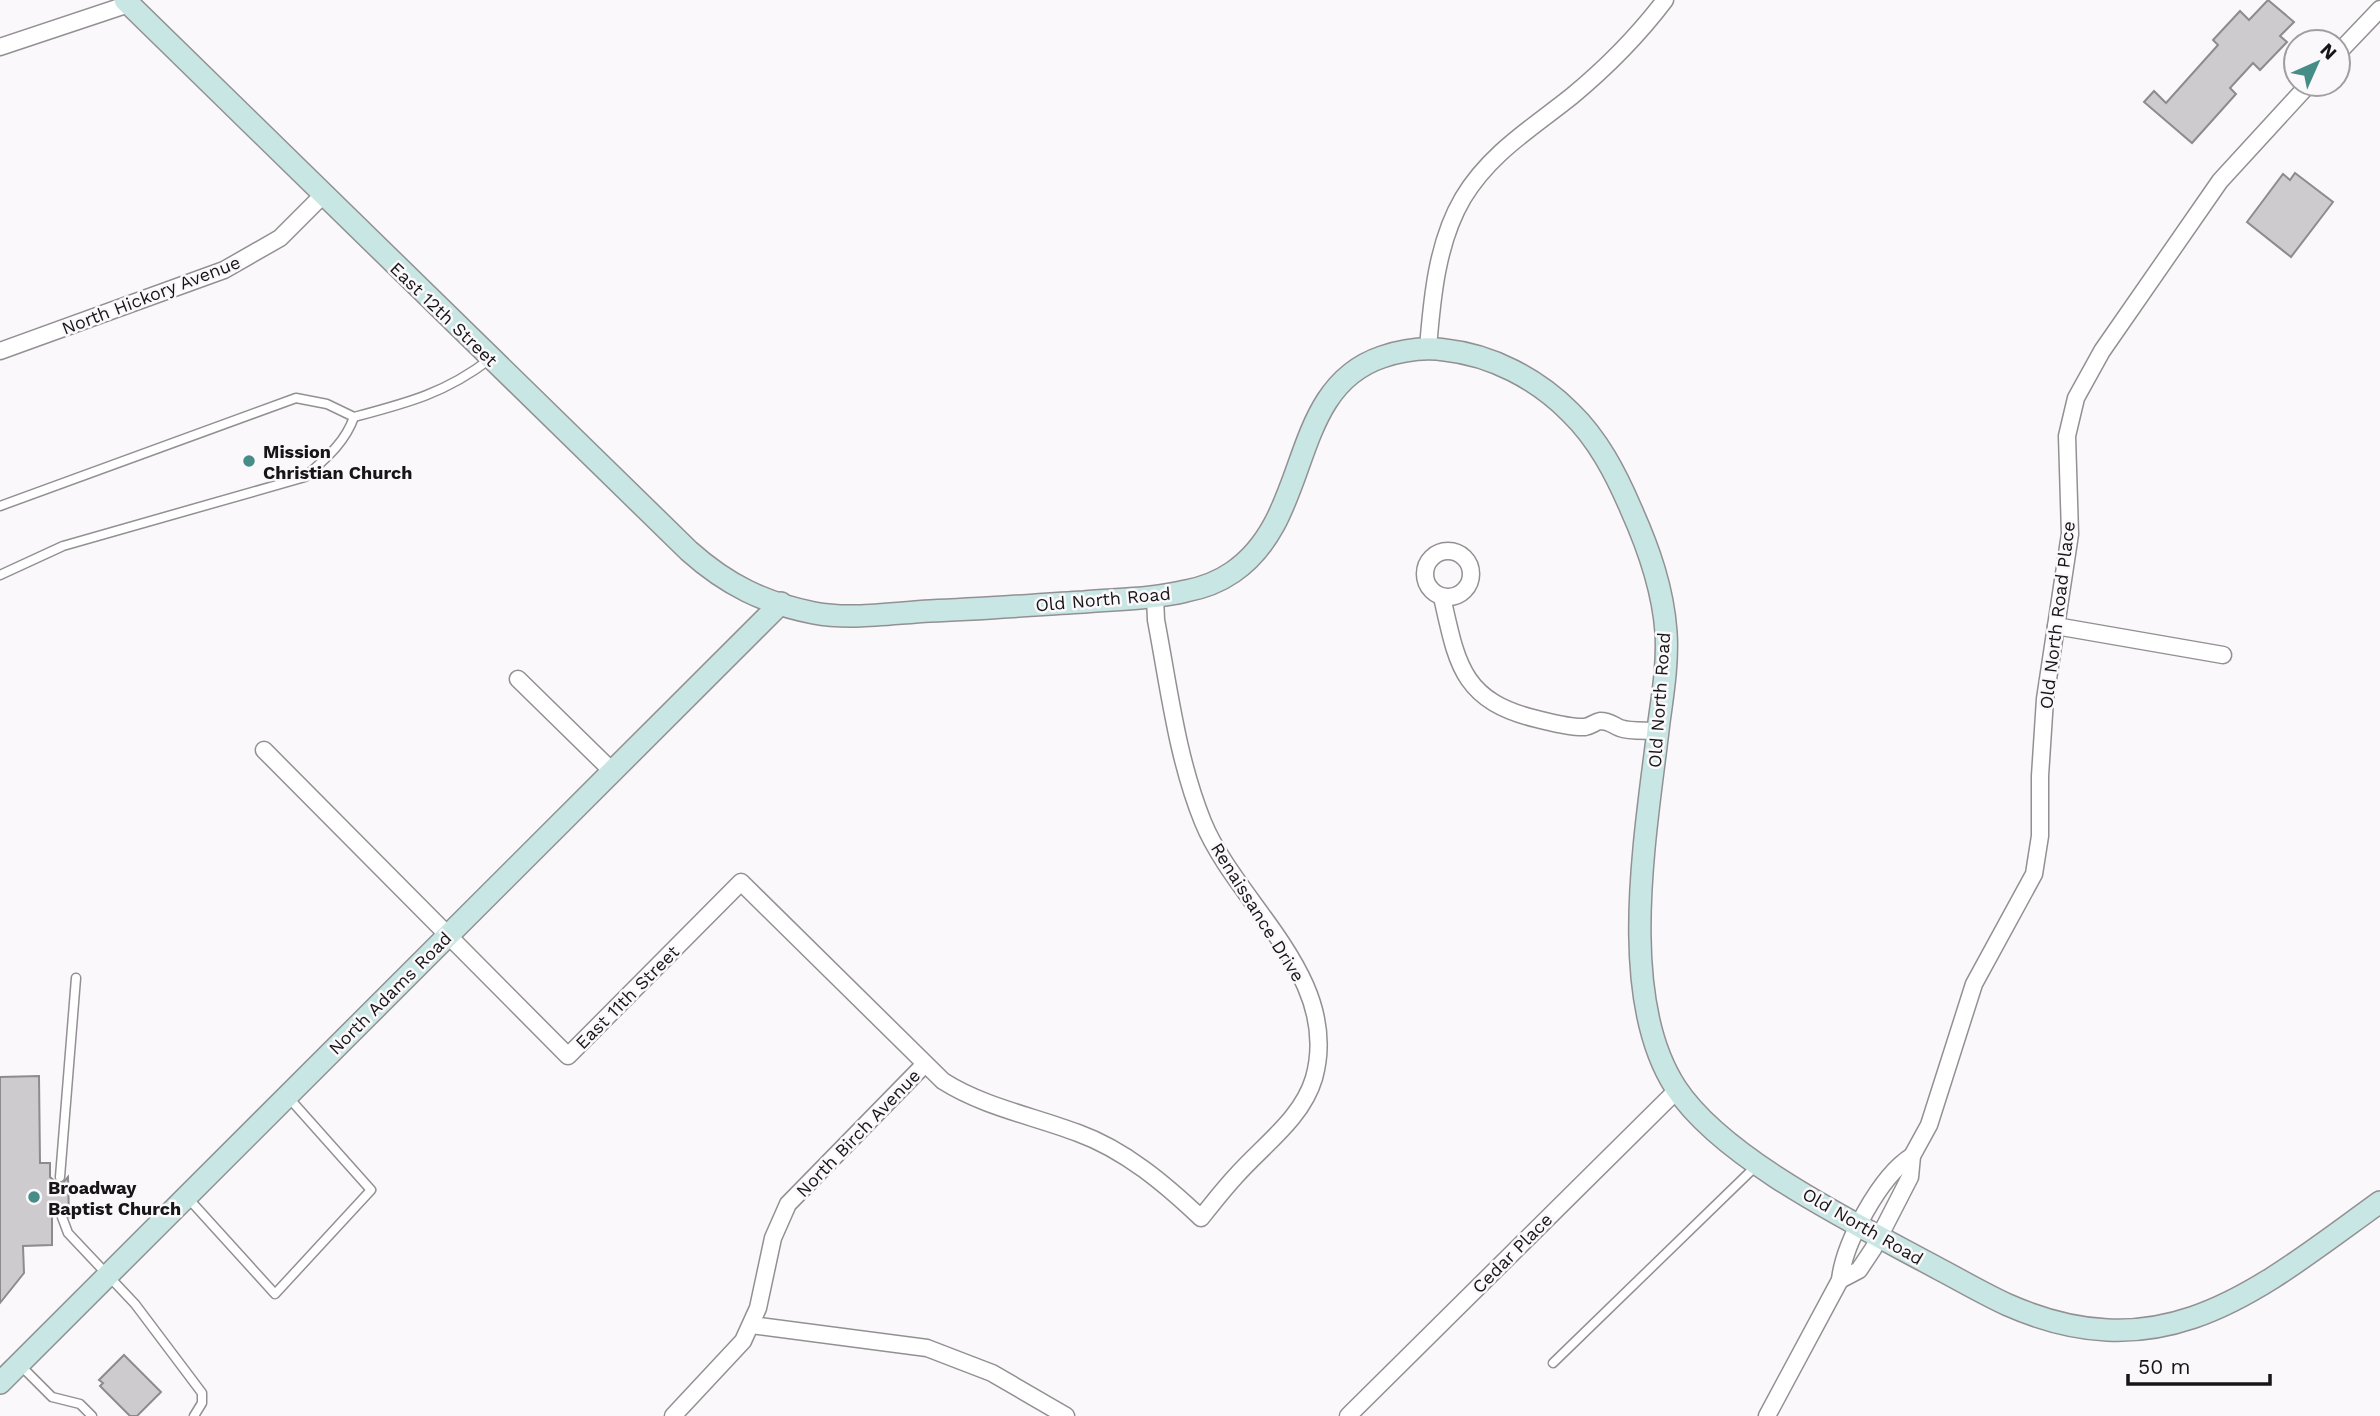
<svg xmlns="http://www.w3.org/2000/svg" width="2380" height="1416" font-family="'Work Sans',sans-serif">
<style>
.building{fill:#cecbce;stroke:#8e8b8e;stroke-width:2}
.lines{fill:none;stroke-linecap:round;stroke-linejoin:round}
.lane-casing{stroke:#939093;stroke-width:11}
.street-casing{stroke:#939093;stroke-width:19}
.secondary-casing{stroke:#939093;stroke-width:24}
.lane{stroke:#fff;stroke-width:8}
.street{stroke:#fff;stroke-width:16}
.secondary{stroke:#c7e6e4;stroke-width:21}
.poi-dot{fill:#468d87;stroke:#fbf8fb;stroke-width:2.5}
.labels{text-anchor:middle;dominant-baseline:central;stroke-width:5;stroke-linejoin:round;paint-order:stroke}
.street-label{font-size:18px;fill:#171617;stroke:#fbf8fb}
.poi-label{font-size:18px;font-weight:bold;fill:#171617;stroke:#fbf8fb;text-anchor:start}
</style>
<rect width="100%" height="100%" fill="#fbf8fb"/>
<g class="building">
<path d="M2268 0 2294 22 2280 36 2287 42 2260 70 2253 63 2230 88 2236 94 2192 143 2144 102 2154 91 2166 103 2218 45 2213 40 2240 11 2249 20Z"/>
<path d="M2295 173 2333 202 2291 257 2247 222 2283 174 2290 180Z"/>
<path d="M39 1076 40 1163H50V1177L57 1183H63L68 1177 69 1217 62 1211 52 1217V1245L23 1246 24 1273 0 1303V1077Z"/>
<path d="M124 1355 161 1392 137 1416H130L100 1386 103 1383 99 1380Z"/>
</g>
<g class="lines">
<g class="lane-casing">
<g id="lane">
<path d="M0 506 296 398 327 404 354 417C407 403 446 393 490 359"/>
<path d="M0 575 63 546 305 477C325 459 345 443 354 417"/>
<path d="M60 1177 76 978"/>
<path d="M187 1197 275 1294 371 1190 289 1098"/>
<path d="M62 1217 68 1233 135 1304 202 1393V1403L194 1416"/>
<path d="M1553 1363 1756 1166"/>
<path d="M21 1366 52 1397 80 1404 92 1416"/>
</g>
</g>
<g class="street-casing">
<g id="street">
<path d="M0 47 129 4"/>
<path d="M2338 53 2380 9"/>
<path d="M1428 348C1432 298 1437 242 1463 198 1490 153 1532 128 1572 96 1607 67 1637 37 1665 0"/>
<path d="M0 351 224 270 280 238 323 195"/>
<circle cx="1448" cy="574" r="23"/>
<path d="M1442 597C1457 663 1461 701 1537 719 1550 722 1571 728 1585 727 1591 726 1595 722 1600 721 1609 721 1613 725 1620 728 1630 732 1647 730 1658 731"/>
<path d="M2056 626 2223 655"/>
<path d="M518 679 613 772"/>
<path d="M264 750 568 1056 741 882 943 1081C984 1107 1033 1116 1078 1133 1125 1150 1165 1184 1201 1218 1212 1204 1223 1190 1235 1177 1262 1146 1302 1119 1314 1078 1342 977 1237 905 1203 822 1177 758 1169 688 1156 620L1155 597"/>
<path d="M1840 1280 1859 1270 1873 1249 1910 1177 1912 1156 1929 1125 1974 984 2034 874 2040 836V776L2045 699 2070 534 2067 436 2076 398 2102 351 2220 181 2309 84"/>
<path d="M751 1325 927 1348 992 1373 1066 1416"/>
<path d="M673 1416 743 1341 758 1308 773 1238 788 1204 924 1065"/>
<path d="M1348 1416 1677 1090"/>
<path d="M1767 1416 1840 1280C1844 1243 1880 1176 1912 1156"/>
</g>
</g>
<g class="secondary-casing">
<g id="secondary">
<path d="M125 0 689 551C727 585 764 603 814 613 850 620 893 613 930 611 981 609 1032 605 1084 602 1118 599 1153 599 1186 591 1202 588 1220 581 1233 572 1313 517 1287 389 1382 357 1403 350 1424 347 1445 350 1492 355 1537 379 1570 412 1598 439 1616 474 1631 509 1649 549 1663 589 1666 632 1668 662 1663 693 1659 722 1647 827 1615 995 1676 1088 1724 1161 1862 1227 1939 1269 1962 1281 1984 1294 2008 1305 2165 1374 2259 1289 2380 1202"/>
<path d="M0 1383 781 603"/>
</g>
</g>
<use href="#lane" class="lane"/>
<use href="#street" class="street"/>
<use href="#secondary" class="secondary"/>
</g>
<g class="poi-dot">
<circle cx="249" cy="461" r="7"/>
<circle cx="34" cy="1197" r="7"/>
</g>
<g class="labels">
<g class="street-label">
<text transform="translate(151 295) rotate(-21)">North Hickory Avenue</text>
<text transform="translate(444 314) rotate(44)">East 12th Street</text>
<text transform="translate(1103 599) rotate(-5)">Old North Road</text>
<text transform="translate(2057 615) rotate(-83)">Old North Road Place</text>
<text transform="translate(1659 700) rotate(-86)">Old North Road</text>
<text transform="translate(1258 912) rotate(58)">Renaissance Drive</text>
<text transform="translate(390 993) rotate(-45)">North Adams Road</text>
<text transform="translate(627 997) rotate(-45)">East 11th Street</text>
<text transform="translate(858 1133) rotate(-46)">North Birch Avenue</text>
<text transform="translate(1863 1226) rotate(30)">Old North Road</text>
<text transform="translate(1512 1253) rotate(-45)">Cedar Place</text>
</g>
<g class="poi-label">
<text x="263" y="451">Mission<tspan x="263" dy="21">Christian Church</tspan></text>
<text x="48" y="1187">Broadway<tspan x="48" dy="21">Baptist Church</tspan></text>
</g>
</g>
<g transform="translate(2317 63) rotate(45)"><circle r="33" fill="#fbf8fb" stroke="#a09ea0" stroke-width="2"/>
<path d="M0-5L12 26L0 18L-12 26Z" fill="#468d87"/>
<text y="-10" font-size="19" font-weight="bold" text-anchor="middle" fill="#171617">N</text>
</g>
<path d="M2128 1374v10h142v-10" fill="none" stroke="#171617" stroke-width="3.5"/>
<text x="2138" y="1374" font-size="21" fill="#171617" stroke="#fbf8fb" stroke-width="5" paint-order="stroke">50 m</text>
</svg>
